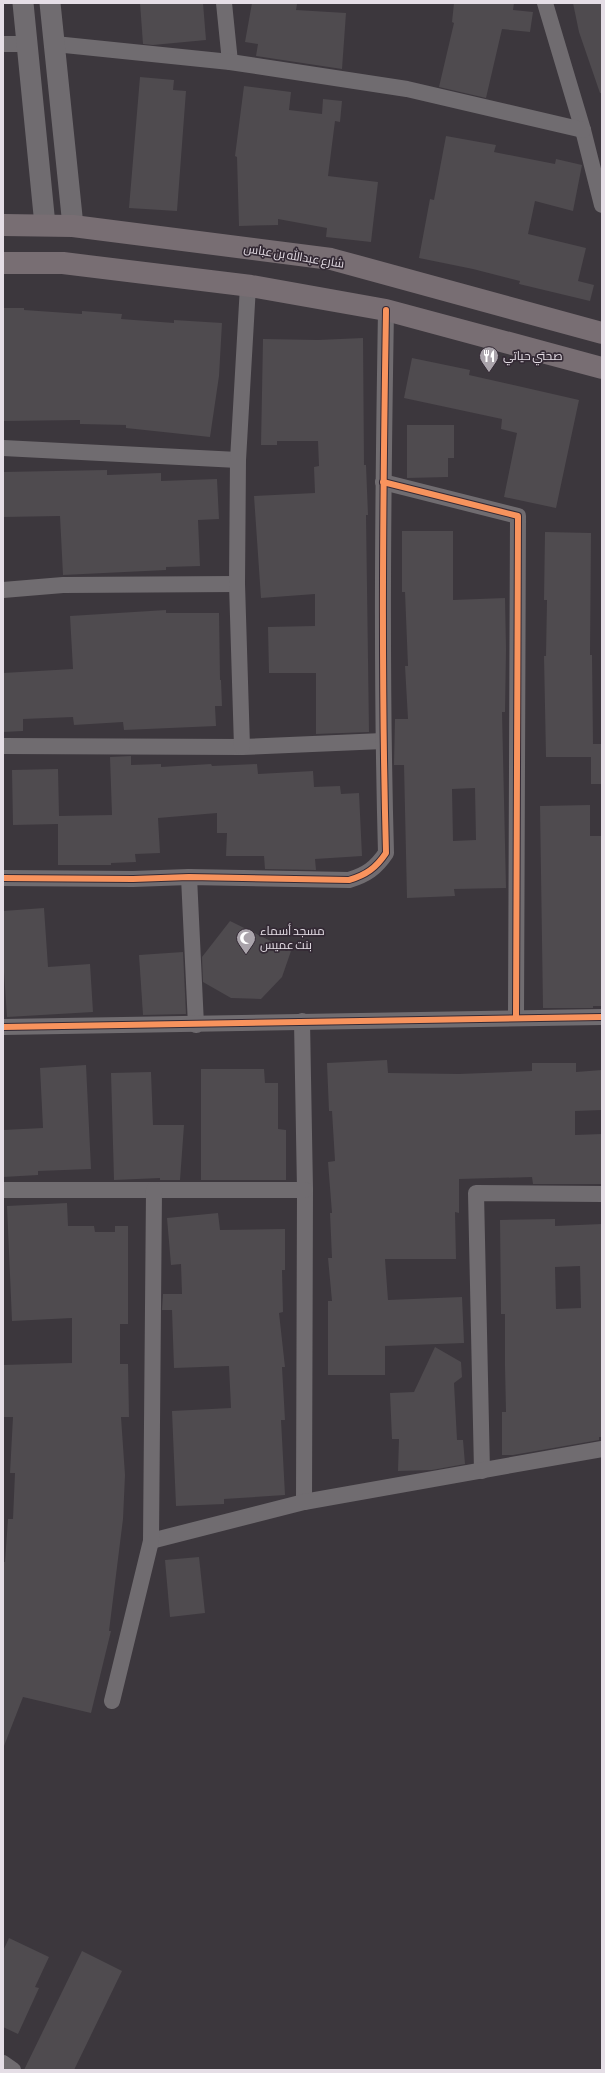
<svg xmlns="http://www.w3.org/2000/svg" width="605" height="2073" font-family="'Asap Condensed',Cairo,sans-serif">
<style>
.building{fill:#4f4b4f;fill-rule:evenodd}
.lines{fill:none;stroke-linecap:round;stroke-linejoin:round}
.minor{stroke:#706c70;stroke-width:16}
.tertiary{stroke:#706c70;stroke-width:21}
.primary{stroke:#786e73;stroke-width:22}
.cycleway-casing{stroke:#342a35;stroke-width:8}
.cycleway{stroke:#f8935d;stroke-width:6}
.labels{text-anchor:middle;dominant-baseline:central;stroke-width:3.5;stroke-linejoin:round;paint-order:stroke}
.street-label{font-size:12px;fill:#e5dee6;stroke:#342a35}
.poi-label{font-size:12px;fill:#e5dee6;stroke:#342a35;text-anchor:start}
</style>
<rect width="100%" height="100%" fill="#3c373d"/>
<g class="building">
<path d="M140 3H203L206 40 153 45 143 44Z"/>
<path d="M252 3H289L297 4 296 10 346 13 342 69 256 56 258 44 245 42Z"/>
<path d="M454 3H514L513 10 533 12 530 32 502 29 486 98 439 87 454 23 452 22Z"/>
<path d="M573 3H602V93H600L579 32Z"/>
<path d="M140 77 174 80 173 90 186 91 177 211 129 208Z"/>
<path d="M244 86 291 92 289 110 322 114 323 99 342 101 340 122 335 121 328 176 378 182 371 242 326 237 327 228 278 219V225L239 226 237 157 235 156Z"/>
<path d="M446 136 496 145 494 152 555 164 556 159 582 165 573 211 535 201 528 234 586 248 578 281 594 285 590 301 519 284 520 281 473 269 419 258 430 199 434 200Z"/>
<path d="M3 308H24V310L82 314V311L122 314 121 319 174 323V320L222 323 219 376 210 437 126 428V425L80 424V420L3 421Z"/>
<path d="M363 338 364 465H366L368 515H366L369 732 316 734V673H269L268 627 315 626V594L261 598 254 496 315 493 314 467 319 466 318 441H277V445H261L263 339 318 340Z"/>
<path d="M412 358 470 370 469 375 579 400 556 508 504 497 517 433 501 429 502 419 404 398Z"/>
<path d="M407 425H454V458H448V477L407 478Z"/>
<path d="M107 470V475L161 473V481L217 479 219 519 198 520 200 566 166 567V570L63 575 60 516 3 517V472Z"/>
<path d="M402 531H453V600L505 598 506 649 505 712H502L506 888 454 889 455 896 407 898 404 765H394L395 719H408L405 666H408L405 592H402ZM475 788 476 840 453 841 452 789Z"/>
<path d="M545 532 591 533 590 655H592L593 744H602V784H591V757H546L544 656H546L547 600H544Z"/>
<path d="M166 610V613H219L220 680H221L222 706H215L216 726 124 730 123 722 74 725 73 717 23 719V731L3 732V673L73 669 70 616Z"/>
<path d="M131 756V765L161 764V767L211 764 212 766 257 764 258 774 313 771 314 787 340 786 341 794 359 793 362 856 315 859 316 870 265 869 264 856H226L227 833H217V813L158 818 160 853 135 854 136 862 111 863V865H58V824L13 825 12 770 58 769 59 816 112 815 110 757Z"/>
<path d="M590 805V836H602V1006H593V1008H543L540 806Z"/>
<path d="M44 908 48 967 90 964 93 1012 7 1017 3 957V911Z"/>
<path d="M230 921 291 951 282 977 261 999 231 998 203 982 202 957Z"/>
<path d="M183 952 186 1014 143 1015 139 955Z"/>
<path d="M387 1060 388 1073 459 1074 532 1071V1063H576V1072L602 1070V1110L575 1111V1135L602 1134V1184H533L532 1177 459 1179V1213L455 1212 456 1259H385L388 1300 462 1297 464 1343 385 1346V1375H328V1301H332L328 1258H332L330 1213H332L328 1162 335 1161 332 1111H329L327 1063Z"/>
<path d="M86 1065 91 1169 38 1171V1175L3 1177V1130L43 1128 40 1068Z"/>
<path d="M201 1069H264L265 1083H278V1129L286 1130V1180H201Z"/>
<path d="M151 1072 153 1125H184L180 1180H160V1178L114 1180 111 1073Z"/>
<path d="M67 1203 68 1226H94L95 1232H115V1226H128V1324H120V1364H128L129 1417H121L125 1475 123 1519 109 1631H111L91 1713 23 1697 4 1746 3 1562H5L8 1519H13L15 1473H10L13 1417H3V1365L72 1363V1318L12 1321 7 1206Z"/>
<path d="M218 1213 220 1230 285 1229V1270H282L283 1312 279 1313 285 1367H282L285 1420H281L285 1495 224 1499V1504L176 1506 172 1411 231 1408 229 1366 174 1368 172 1310H162L163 1294H182L181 1264 171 1265 167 1218Z"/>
<path d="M555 1219V1226L602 1224V1437H599V1440L513 1455H502V1412H506L505 1366V1314H501L500 1220ZM580 1266 581 1308 556 1309 555 1267Z"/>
<path d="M435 1347 461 1362 462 1377 454 1383 457 1440H463L465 1464 432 1470 398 1471 399 1439H392L390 1393 414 1392Z"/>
<path d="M199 1557 205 1613 170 1617 165 1560Z"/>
<path d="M9 1938 49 1957 35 1987 39 1988 18 2034 3 2027V1951Z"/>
<path d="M82 1951 122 1971 74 2070H24Z"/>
</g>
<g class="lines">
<g class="minor">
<path d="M224 3 230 62"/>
<path d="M545 3 583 130 602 205"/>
<path d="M3 44H27"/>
<path d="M55 44 230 62 407 89 583 130"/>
<path d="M3 448 238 460"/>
<path d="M383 482 518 516 516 1018"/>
<path d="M3 590 63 585 237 584"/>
<path d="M3 746 242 747 383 741"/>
<path d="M242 747 237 584 238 460 248 286"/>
<path d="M189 877 196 1025"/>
<path d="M3 878 133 879 189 877 349 880C366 875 376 868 386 853 381 672 383 491 386 310"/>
<path d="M302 1021 305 1190 304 1502"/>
<path d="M3 1027 602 1017"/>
<path d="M3 1190H305"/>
<path d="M482 1471 476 1193 602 1194"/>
<path d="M151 1541 304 1502 602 1449"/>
<path d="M112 1701 151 1541 154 1190"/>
<path d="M3 2063 13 2070"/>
</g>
<g class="tertiary">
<path d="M23 3 45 225"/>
<path d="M50 3 73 226"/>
</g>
<g class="primary">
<path d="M3 225 73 226 331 259 602 333"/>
<path d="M3 263H63L251 286 386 310 602 368"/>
</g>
<g class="cycleway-casing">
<g id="cycleway">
<path d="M383 482 518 516 516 1018"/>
<path d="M3 878 133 879 189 877 349 880C366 875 376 868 386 853 381 672 383 491 386 310"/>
<path d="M3 1027 602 1017"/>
</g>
</g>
<use href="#cycleway" class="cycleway"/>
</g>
<defs>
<g id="restaurant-pin" transform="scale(1)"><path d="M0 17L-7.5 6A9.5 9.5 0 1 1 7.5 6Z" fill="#aaa4ab" stroke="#342a35"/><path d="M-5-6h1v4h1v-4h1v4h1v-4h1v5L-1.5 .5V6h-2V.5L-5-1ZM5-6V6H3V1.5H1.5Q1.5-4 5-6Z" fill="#fff"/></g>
<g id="mosque-pin" transform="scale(1)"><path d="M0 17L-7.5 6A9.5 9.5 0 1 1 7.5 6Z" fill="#aaa4ab" stroke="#342a35"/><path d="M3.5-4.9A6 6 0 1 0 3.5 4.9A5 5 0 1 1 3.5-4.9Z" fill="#fff"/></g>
</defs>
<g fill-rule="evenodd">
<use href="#restaurant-pin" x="489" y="356"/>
<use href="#mosque-pin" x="246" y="938"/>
</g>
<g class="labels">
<g class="street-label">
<text transform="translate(294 256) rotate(9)">شارع عبدالله بن عباس</text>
</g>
<g class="poi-label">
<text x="503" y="356">صحتي حياتي</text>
<text x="260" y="931">مسجد أسماء<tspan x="260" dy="14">بنت عميس</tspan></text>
</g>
</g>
<rect width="605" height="2073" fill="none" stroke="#e5dee6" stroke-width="8"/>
</svg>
